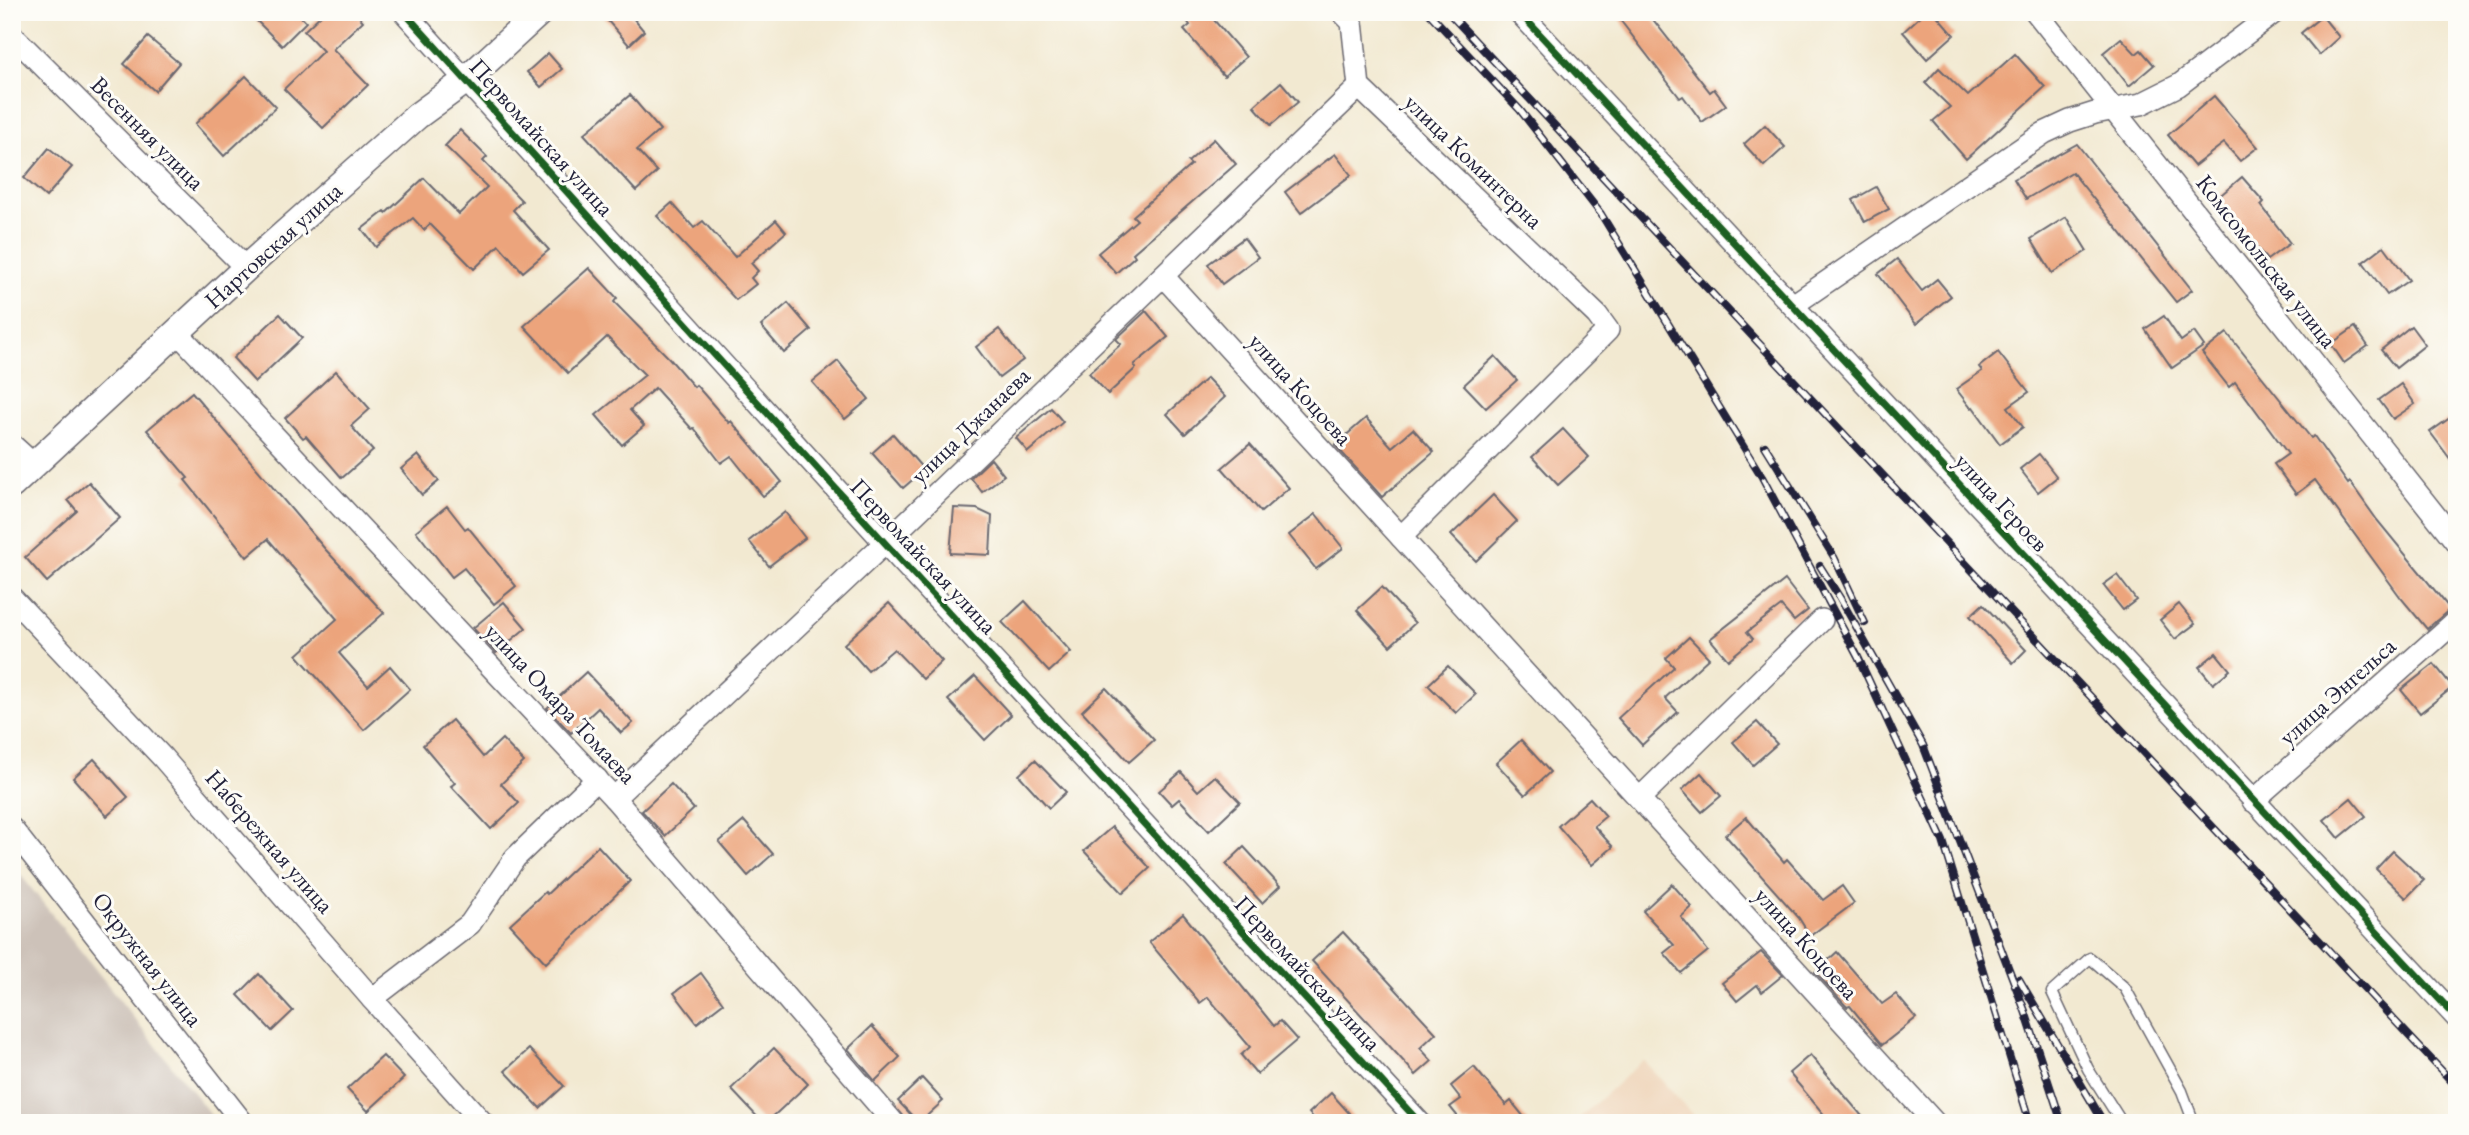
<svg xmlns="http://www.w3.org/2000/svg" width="2469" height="1135" font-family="'EB Garamond',serif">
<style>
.built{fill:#efd6bb}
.industrial{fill:#cdc2b9}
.building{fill:#eca47c}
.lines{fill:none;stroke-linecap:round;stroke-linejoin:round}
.service-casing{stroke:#6b6870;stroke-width:13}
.minor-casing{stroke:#6b6870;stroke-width:24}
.tertiary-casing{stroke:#6b6870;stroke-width:29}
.service{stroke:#fff;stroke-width:10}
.minor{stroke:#fff;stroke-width:21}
.tertiary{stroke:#fff;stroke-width:26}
.rail-casing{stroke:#22223b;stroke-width:8}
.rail{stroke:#fdfcf7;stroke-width:5;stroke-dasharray:16;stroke-linecap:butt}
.cycleway-casing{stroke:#fdfcf7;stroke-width:11}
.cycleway{stroke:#1b5e20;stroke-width:7}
.labels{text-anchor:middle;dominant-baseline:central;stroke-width:6;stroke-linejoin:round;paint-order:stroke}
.street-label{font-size:24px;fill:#22223b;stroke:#fdfcf7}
</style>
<rect width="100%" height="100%" fill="#fdfcf7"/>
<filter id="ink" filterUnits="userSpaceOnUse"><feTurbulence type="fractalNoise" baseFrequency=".0143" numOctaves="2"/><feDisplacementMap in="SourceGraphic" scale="14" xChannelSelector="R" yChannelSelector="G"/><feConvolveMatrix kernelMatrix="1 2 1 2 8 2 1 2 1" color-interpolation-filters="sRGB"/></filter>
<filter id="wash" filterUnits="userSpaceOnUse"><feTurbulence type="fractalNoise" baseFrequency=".00686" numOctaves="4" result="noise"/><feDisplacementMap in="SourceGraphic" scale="28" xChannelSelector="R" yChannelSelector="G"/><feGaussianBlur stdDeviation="1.57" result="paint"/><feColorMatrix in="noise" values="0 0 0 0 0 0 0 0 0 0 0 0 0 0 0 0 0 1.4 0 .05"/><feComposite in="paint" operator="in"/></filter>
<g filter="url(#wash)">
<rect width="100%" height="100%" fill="#f2e9d1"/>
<path class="built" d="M1643 1060 1700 1123H1574Z"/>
<path class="industrial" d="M12 864 217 1123H12Z"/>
<g id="blocks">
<g class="building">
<path d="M248 12H296L306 22 282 46Z"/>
<path d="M324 12H355L363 21 333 49 368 85 323 128 284 89 323 51 304 31Z"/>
<path d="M600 12H628L644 31 629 45Z"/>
<path d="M1180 12H1207L1246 57 1224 76 1184 30 1190 25Z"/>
<path d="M1614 12H1647L1710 92 1714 89 1726 105 1702 122 1683 96 1680 98Z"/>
<path d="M1925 12H1934L1954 35 1927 59 1903 32Z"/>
<path d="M2322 16 2339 37 2319 55 2301 33Z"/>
<path d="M148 37 179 63 155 91 124 64Z"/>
<path d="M2121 38 2136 54 2141 50 2154 65 2129 86 2103 53Z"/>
<path d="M548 53 562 69 541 87 527 72Z"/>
<path d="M2015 54 2045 87 1966 159 1933 121 1950 107 1925 83 1939 68 1968 96Z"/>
<path d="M246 76 276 107 224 156 195 124Z"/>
<path d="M1281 82 1298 102 1271 125 1254 106Z"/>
<path d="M630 95 660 130 637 150 657 172 636 191 584 134Z"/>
<path d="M2214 96 2258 147 2240 161 2224 143 2194 166 2168 135Z"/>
<path d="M1765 125 1785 147 1764 166 1744 144Z"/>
<path d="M460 130 487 157 483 161 522 201 513 210 549 250 523 272 499 245 474 269 430 224 424 230 413 218 376 247 362 229 385 211 386 213 424 178 459 214 487 187 445 146Z"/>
<path d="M1214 139 1236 164 1133 253 1135 256 1116 273 1098 253 1137 220 1133 216 1191 165 1188 162Z"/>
<path d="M2077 144 2192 290 2176 302 2072 172 2026 199 2014 179Z"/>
<path d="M49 148 72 167 46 197 24 178Z"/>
<path d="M1335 154 1351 175 1301 213 1285 192Z"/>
<path d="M2242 177 2264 202 2261 205 2290 243 2267 260 2216 199Z"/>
<path d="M1876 187 1889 209 1865 222 1853 200Z"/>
<path d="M672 203 694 228 703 221 735 257 776 220 786 232 751 263 758 271 751 278 756 284 736 300 657 216Z"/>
<path d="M2066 217 2087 251 2052 273 2031 239Z"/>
<path d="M1244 238 1258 257 1222 284 1208 264Z"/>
<path d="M2384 246 2409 280 2387 295 2363 262Z"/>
<path d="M1897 259 1922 291 1937 279 1951 296 1916 324 1878 274Z"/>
<path d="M589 268 617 298 614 302 669 358 694 387 696 385 729 423 731 421 782 482 763 496 731 456 721 463 694 428 692 429 655 388 630 410 644 426 622 445 596 415 645 375 607 337 568 373 524 326Z"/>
<path d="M788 303 811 330 784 353 761 326Z"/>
<path d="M1146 311 1168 337 1134 365 1136 368 1108 394 1089 373 1121 344 1116 339Z"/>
<path d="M280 314 302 338 255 382 233 358Z"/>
<path d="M2164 316 2181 341 2194 332 2204 346 2172 368 2145 329Z"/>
<path d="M2411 326 2425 345 2396 368 2381 350Z"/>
<path d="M2355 327 2368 346 2344 363 2331 344Z"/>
<path d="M999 329 1023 360 999 378 976 347Z"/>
<path d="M2227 333 2311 438 2314 436 2348 484 2350 482 2377 520 2450 609 2427 629 2401 598 2315 480 2296 494 2274 464 2288 454 2235 382 2229 387 2202 353Z"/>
<path d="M1998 352 2029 392 2008 407 2023 427 2000 444 1973 407 1971 408 1956 389 1982 371 1979 367Z"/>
<path d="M1495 356 1517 380 1486 408 1464 385Z"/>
<path d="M838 361 869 399 845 419 812 382Z"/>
<path d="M336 371 370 409 351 426 373 451 342 478 306 436 303 438 285 418Z"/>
<path d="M1207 378 1225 397 1185 434 1167 414Z"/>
<path d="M2401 384 2415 404 2393 419 2379 400Z"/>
<path d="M192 392 325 549 384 613 339 653 368 686 390 666 410 689 364 730 297 655 337 619 268 539 247 557 185 480 188 478 147 430Z"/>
<path d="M1051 408 1063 422 1028 452 1016 438Z"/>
<path d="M2457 413V468L2430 432Z"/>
<path d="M1366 418 1392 447 1413 429 1434 452 1382 497 1335 445Z"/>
<path d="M1563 429 1589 457 1558 485 1532 457Z"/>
<path d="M893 434 924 470 903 488 872 453Z"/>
<path d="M1250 444 1289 488 1261 512 1222 468Z"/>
<path d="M2039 454 2057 477 2038 492 2020 469Z"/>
<path d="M418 455 439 481 422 495 401 469Z"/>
<path d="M991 459 1004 475 982 492 971 478Z"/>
<path d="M89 482 120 518 47 582 25 557 77 511 68 500Z"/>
<path d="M1493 495 1517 521 1476 561 1451 535Z"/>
<path d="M447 506 465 529 468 527 516 586 494 604 464 568 452 577 416 531Z"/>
<path d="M954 508 977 509 992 516 990 555 950 553Z"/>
<path d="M785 512 805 538 769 566 749 541Z"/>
<path d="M1316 514 1343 548 1316 569 1289 535Z"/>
<path d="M2117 575 2136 600 2123 610 2103 585Z"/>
<path d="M1785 580 1808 610 1794 621 1781 606 1747 632 1753 639 1728 660 1710 639Z"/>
<path d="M1382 587 1415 623 1390 646 1357 610Z"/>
<path d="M1025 601 1071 652 1049 672 1002 622Z"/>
<path d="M504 602 526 628 496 653 473 628Z"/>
<path d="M889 603 942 661 923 679 894 649 868 671 844 644Z"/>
<path d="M1983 604 2026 650 2013 663 1970 616Z"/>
<path d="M2179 604 2195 624 2175 639 2160 620Z"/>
<path d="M1689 637 1709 658 1665 698 1678 712 1642 745 1618 718 1674 667 1666 658Z"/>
<path d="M2216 653 2230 670 2213 684 2199 667Z"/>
<path d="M2434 664 2453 687 2420 713 2401 690Z"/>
<path d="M1448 666 1476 694 1456 713 1428 685Z"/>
<path d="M586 672 633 723 621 733 598 708 571 733 547 708Z"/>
<path d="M975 676 1011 715 985 740 948 700Z"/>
<path d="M1106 688 1154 740 1129 762 1082 711Z"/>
<path d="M452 720 483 757 502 739 524 762 501 784 519 803 491 829 451 786 455 783 423 745Z"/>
<path d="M1757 722 1777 744 1753 765 1733 742Z"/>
<path d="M1521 740 1550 772 1525 795 1496 763Z"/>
<path d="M94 759 128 797 107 816 73 778Z"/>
<path d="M1035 760 1066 792 1049 808 1019 775Z"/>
<path d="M1181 772 1198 791 1215 776 1240 802 1209 831 1179 799 1172 805 1159 791Z"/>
<path d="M1701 773 1721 796 1702 812 1682 790Z"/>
<path d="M671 784 694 809 665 836 642 811Z"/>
<path d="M1590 798 1606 816 1594 826 1613 847 1592 865 1558 826Z"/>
<path d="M2351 798 2366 816 2339 838 2324 820Z"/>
<path d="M1746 817 1784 862 1787 859 1823 900 1842 886 1854 903 1810 936 1799 918 1725 835Z"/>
<path d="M744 821 773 854 748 876 719 842Z"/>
<path d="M1112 827 1150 868 1123 893 1084 851Z"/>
<path d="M598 846 630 881 546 963 510 924 545 892 547 894Z"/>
<path d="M1244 847 1280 886 1262 903 1226 864Z"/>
<path d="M2393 851 2424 880 2406 898 2376 869Z"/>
<path d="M1672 884 1692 907 1681 917 1708 951 1681 973 1664 953 1674 945 1643 911Z"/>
<path d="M1183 914 1274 1026 1280 1021 1297 1040 1257 1074 1241 1055 1250 1047 1208 997 1200 1003 1149 942Z"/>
<path d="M1343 932 1436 1033 1420 1048 1432 1061 1416 1075 1312 961Z"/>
<path d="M1761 952 1783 975 1762 992 1757 985 1737 1001 1722 983Z"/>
<path d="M1837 952 1882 1004 1896 994 1916 1018 1882 1045 1850 1006 1847 1007 1815 972Z"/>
<path d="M701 973 723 1003 697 1023 674 993Z"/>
<path d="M259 974 293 1011 272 1031 238 995Z"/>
<path d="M872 1026 900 1057 875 1081 848 1049Z"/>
<path d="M774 1048 808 1084 766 1123H763L731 1089Z"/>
<path d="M529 1049 564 1086 540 1108 505 1071Z"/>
<path d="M1810 1055 1868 1123H1831L1789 1073Z"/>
<path d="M383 1056 404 1078 368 1111 347 1089Z"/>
<path d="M1474 1067 1506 1105 1511 1101 1529 1123H1463L1450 1107 1461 1099 1451 1086Z"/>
<path d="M922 1078 943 1101 919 1123 898 1101Z"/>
<path d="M1331 1093 1358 1123H1318L1309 1113Z"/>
</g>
</g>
</g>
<g filter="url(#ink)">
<use href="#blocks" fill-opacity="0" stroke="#6b6870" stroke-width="2"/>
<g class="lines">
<g class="service-casing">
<path id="service" d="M2122 1123 2088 1069 2052 992 2090 958 2125 988 2182 1091 2194 1123"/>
</g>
<g class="minor-casing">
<g id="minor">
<path d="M404 12 885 543 1420 1123"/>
<path d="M1342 12 1352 22 1359 87 1597 315 1608 330 1401 537"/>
<path d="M1519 12 2457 1018"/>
<path d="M2036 12 2457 543"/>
<path d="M12 35 246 268"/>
<path d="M1163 276 1935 1123"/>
<path d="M1793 305 2044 133 2070 121 2095 113 2141 104 2179 85 2275 12"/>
<path d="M176 331 614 798 894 1123"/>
<path d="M12 445 33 464"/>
<path d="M12 598 163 758 372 999 483 1123"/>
<path d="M614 798 885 543 1359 87"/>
<path d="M1640 798 1822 620"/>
<path d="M2253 801 2457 620"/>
<path d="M12 829 243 1123"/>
<path d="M372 999 470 924 515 858 597 779"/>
</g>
</g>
<g class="tertiary-casing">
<path id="tertiary" d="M12 485 246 268 417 116 465 81 540 12"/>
</g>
<use href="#service" class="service"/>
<use href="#minor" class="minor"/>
<use href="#tertiary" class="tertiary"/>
<g class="rail-casing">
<g id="rail">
<path d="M1428 12 1520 110 1601 214 1762 477 1858 657 1943 841 2030 1123"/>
<path d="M1448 12 2457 1087"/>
<path d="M1765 446 1834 557 1865 623"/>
<path d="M1820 566 1840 598 1923 745 2025 1011 2062 1123"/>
<path d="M2019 979 2104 1123"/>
</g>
</g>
<use href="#rail" class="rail"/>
<g class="cycleway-casing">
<g id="cycleway">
<path d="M404 12 885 543 1420 1123"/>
<path d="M1519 12 2457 1018"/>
</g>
</g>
<use href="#cycleway" class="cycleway"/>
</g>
</g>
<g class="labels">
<g class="street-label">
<text transform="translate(148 133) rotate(45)">Весенняя улица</text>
<text transform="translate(542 137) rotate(48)">Первомайская улица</text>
<text transform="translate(1474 161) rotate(44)">улица Коминтерна</text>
<text transform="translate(273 245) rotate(-42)">Нартовская улица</text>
<text transform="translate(2267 261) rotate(52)">Комсомольская улица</text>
<text transform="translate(1301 389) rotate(48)">улица Коцоева</text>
<text transform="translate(970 425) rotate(-44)">улица Джанаева</text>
<text transform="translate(2002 502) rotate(47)">улица Героев</text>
<text transform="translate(924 556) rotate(47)">Первомайская улица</text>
<text transform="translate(2337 691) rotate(-42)">улица Энгельса</text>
<text transform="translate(561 703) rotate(47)">улица Омара Томаева</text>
<text transform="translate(270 841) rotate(49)">Набережная улица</text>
<text transform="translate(1807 943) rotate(48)">улица Коцоева</text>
<text transform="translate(148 959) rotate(52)">Окружная улица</text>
<text transform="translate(1308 973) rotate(47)">Первомайская улица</text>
</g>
</g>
<rect width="2469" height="1135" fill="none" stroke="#fdfcf7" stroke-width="42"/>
</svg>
